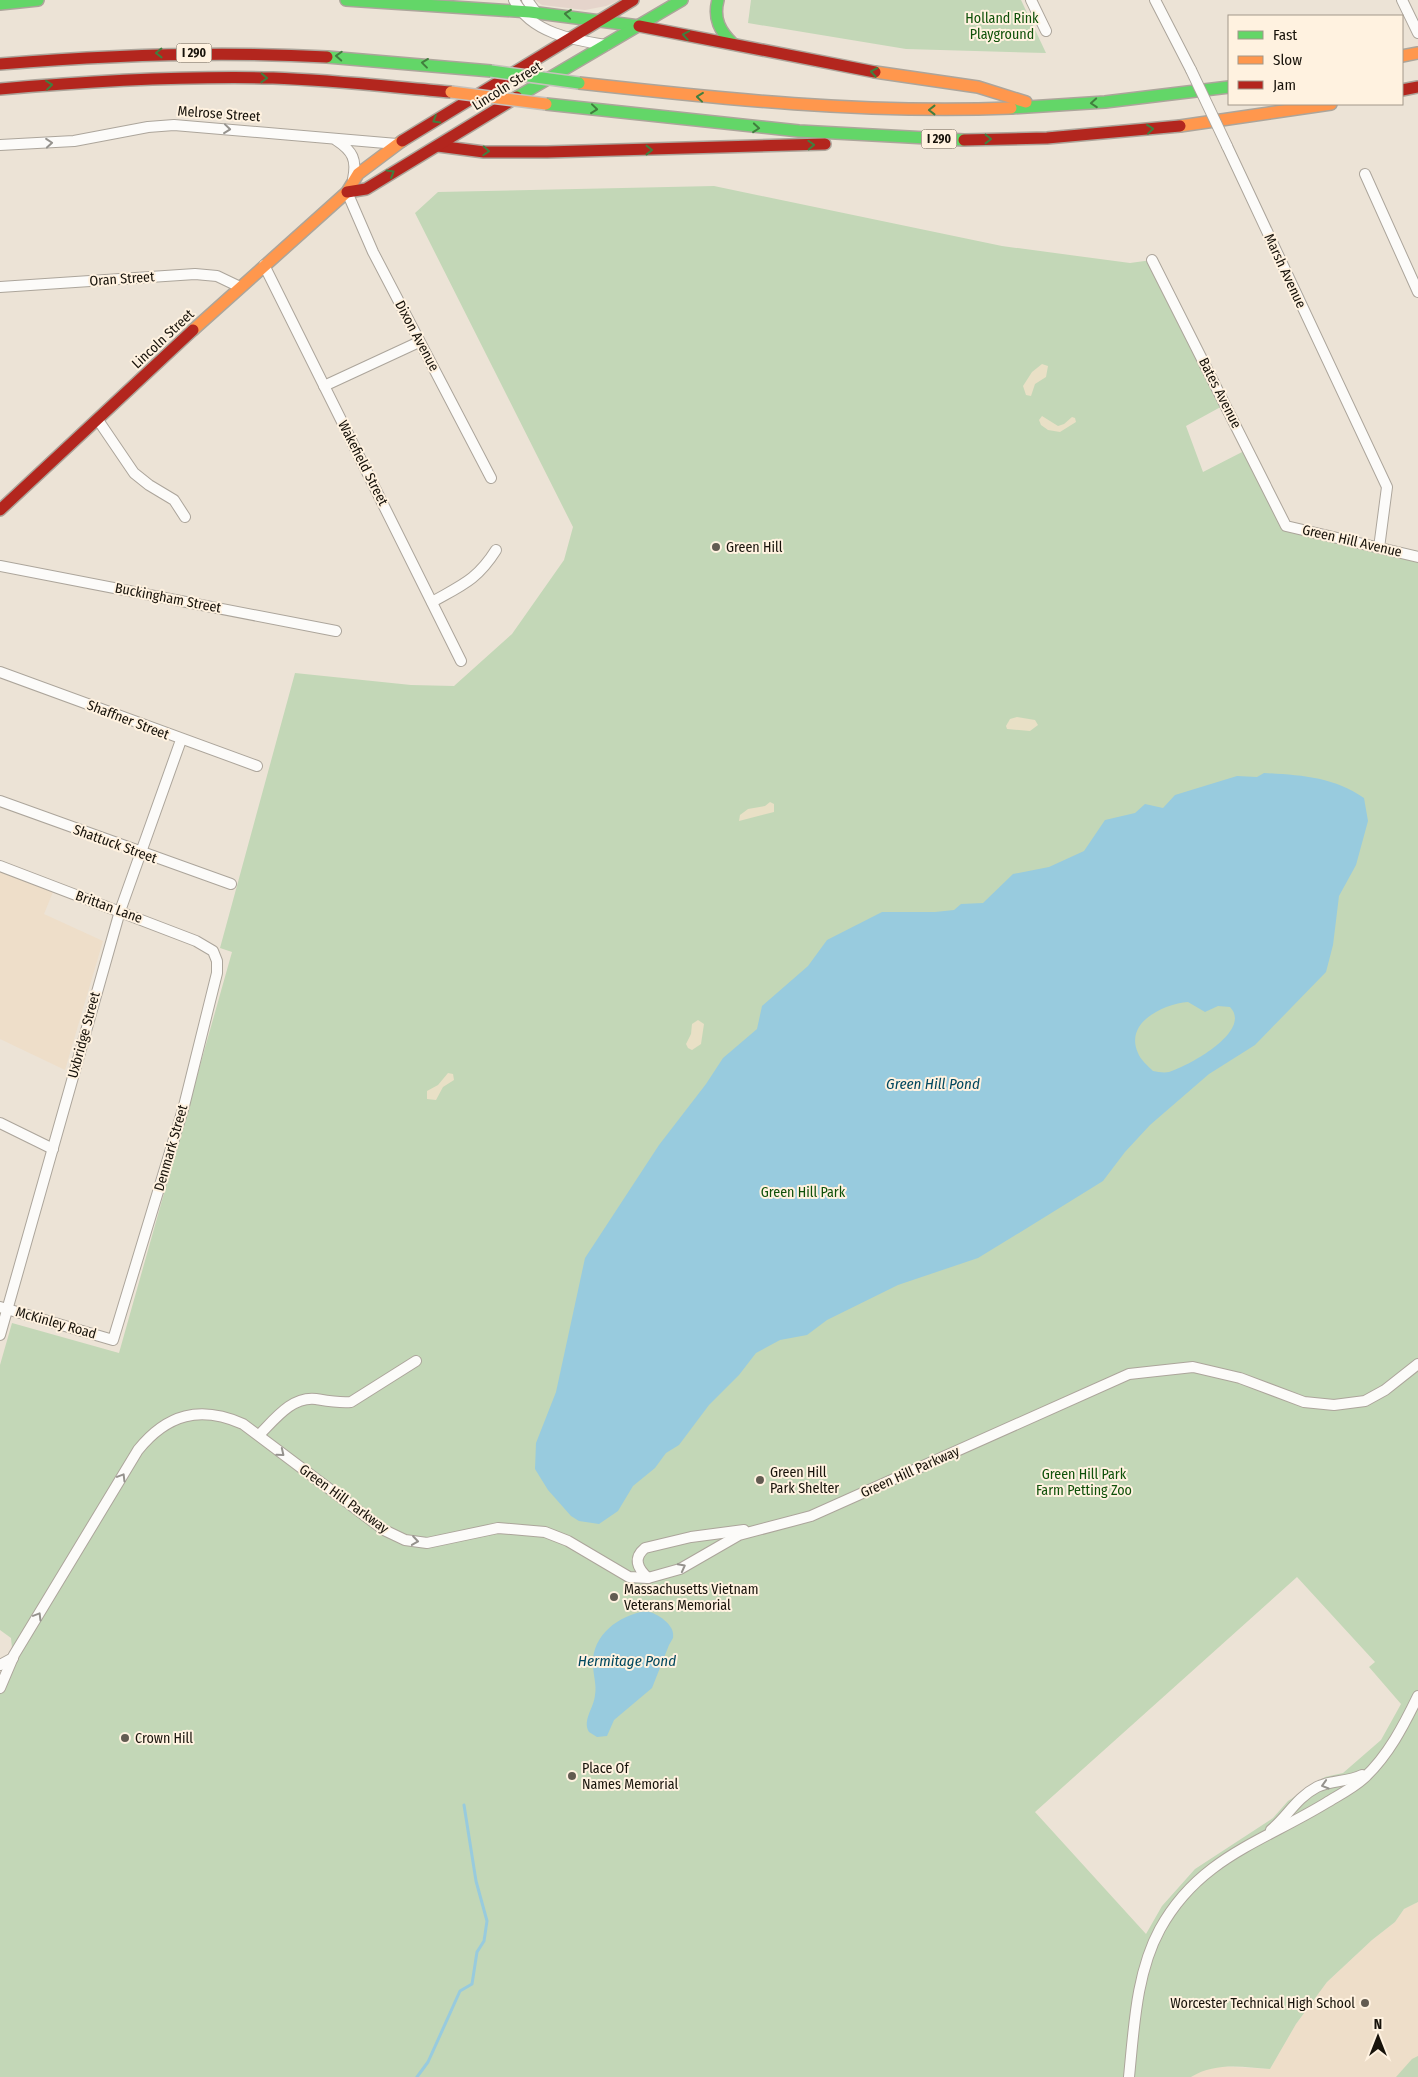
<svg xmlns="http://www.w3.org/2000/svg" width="1418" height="2077" font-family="'Fira Sans Condensed',sans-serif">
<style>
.commercial{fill:#e5d4cb}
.built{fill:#eedec9}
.green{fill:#c3d7b7;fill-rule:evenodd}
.sand{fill:#e9e0c6}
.water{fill:#98cbde;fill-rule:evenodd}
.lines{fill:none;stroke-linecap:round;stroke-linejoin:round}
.stream{stroke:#98cbde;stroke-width:3}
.street-casing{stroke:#aca59b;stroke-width:12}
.fast-casing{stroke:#aca59b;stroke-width:14}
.slow-casing{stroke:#aca59b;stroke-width:14}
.jam-casing{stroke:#aca59b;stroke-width:14}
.street{stroke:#fcfbf9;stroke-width:10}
.fast{stroke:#63d668;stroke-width:11}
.slow{stroke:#ff974d;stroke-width:11}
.jam{stroke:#b3261e;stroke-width:11}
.street-bridge-casing{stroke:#aca59b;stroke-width:12;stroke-linecap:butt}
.fast-bridge-casing{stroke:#c5c1bb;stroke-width:14;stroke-linecap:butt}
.slow-bridge-casing{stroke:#c5c1bb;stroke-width:14;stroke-linecap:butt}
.street-bridge{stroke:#fcfbf9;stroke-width:10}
.fast-bridge{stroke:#63d668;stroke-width:11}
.slow-bridge{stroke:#ff974d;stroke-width:11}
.oneway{stroke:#417e3e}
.oneway2{stroke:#95928d}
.poi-dot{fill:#625b51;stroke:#fff2e0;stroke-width:2}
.labels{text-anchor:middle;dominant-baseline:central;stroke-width:4;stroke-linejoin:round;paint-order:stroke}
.shield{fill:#fff2e0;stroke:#5d554a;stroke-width:1}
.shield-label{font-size:12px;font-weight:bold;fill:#17120a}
.park-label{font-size:14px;fill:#0f5109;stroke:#fff2e0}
.street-label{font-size:14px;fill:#17120a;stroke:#fff2e0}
.poi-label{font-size:14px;fill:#17120a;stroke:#fff2e0;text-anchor:start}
.water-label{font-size:15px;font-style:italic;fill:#01475e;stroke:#fff2e0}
</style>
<rect width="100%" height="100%" fill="#ece3d6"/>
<path class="commercial" d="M535 0H620L606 6 585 10 542 5Z"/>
<g class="built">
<path d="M0 866 55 887 44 914 103 941 65 1070 0 1039Z"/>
<path d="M1418 1902V2077H1191L1202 2070 1216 2066 1270 2069 1296 2024 1327 1982 1372 1940 1395 1922 1404 1909Z"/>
</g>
<g class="green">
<path d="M751 0H1021L1046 53 906 49 748 23Z"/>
<path d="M714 186 1002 246 1130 263 1152 260 1226 404 1186 426 1203 472 1248 449 1286 526 1418 557V1902L1404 1909 1395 1922 1372 1940 1327 1982 1296 2024 1270 2069C1242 2067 1216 2062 1191 2077H0V1688L13 1658 11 1638 0 1630V1365L12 1323 119 1353 232 952 220 948 295 673 411 685 454 686 512 634 564 560 573 527 415 213 438 192ZM1297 1577 1375 1662 1369 1667 1401 1704 1381 1740 1343 1773 1325 1777 1288 1801 1273 1818 1195 1869 1162 1906 1146 1934 1035 1812Z"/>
<path d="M1418 2056V2077H1396L1412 2059Z"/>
</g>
<g class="sand">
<path d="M1042 364 1048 366 1046 377 1035 384 1031 396 1026 395 1023 386 1032 372Z"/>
<path d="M1042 416 1058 426 1064 424 1072 417 1075 418 1076 422 1060 432 1048 430 1041 425 1039 420Z"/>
<path d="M1017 717 1035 720 1038 725 1030 731 1007 729 1006 726 1010 719Z"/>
<path d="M770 802 774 804V812L739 821 740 815 748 809 765 806Z"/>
<path d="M698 1020 704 1024 701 1044 692 1050 688 1048 686 1044 691 1034 692 1024Z"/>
<path d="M448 1073 453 1074 454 1080 443 1087 436 1100 427 1099V1091L438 1085Z"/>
</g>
<g class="water">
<path d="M1264 773C1300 775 1334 777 1364 798L1368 821 1356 865 1339 896 1333 945 1326 972 1255 1045 1209 1074 1150 1125 1125 1152 1103 1181 1019 1233 978 1258 898 1285 827 1320 807 1335 780 1340 756 1353 739 1375 709 1405 679 1445 666 1453 655 1468 633 1486 618 1511 599 1524 579 1521 571 1516 548 1490 535 1469 536 1443 556 1392 585 1258 659 1145 706 1084 723 1058 757 1029 762 1006 808 966 827 940 882 912H935L954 910 961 904 983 903 1013 874 1049 867 1084 851 1105 820 1135 813 1145 804 1163 808 1175 795 1237 776 1257 777ZM1188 1002 1205 1012 1218 1006 1230 1007C1253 1031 1189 1066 1169 1072 1164 1073 1158 1072 1153 1071 1148 1066 1140 1059 1138 1053 1124 1022 1164 1004 1188 1002Z"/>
<path d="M646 1611C657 1613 676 1625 673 1638L669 1645 652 1688 614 1720 607 1736 597 1737 589 1732C582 1720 594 1708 595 1695 597 1685 593 1675 593 1664 592 1635 619 1615 646 1611Z"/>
</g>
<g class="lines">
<path class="stream" d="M417 2077 428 2062 460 1991 472 1984 477 1952 484 1941 487 1921 476 1881 464 1805"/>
<g class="street-casing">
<g id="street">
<path d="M514 0C531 33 573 40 606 45"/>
<path d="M527 0 535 11"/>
<path d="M1031 0 1046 31"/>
<path d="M1155 0 1191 70"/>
<path d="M1402 0 1418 33"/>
<path d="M336 140C353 151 357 160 353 179"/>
<path d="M0 145 74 141 148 127 174 125 397 144"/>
<path d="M1227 146 1387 487 1379 548"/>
<path d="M1365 174 1418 292"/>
<path d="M347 192 373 252 491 478"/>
<path d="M1152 260 1286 526 1418 557"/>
<path d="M264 265 461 661"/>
<path d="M0 287 195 274 217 276 240 287"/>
<path d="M324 386 419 342"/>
<path d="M98 420 134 473 149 485 174 500 185 517"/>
<path d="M0 566 336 631"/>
<path d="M432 602C462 585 477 580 496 550"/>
<path d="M0 672 257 766"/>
<path d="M0 801 231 884"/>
<path d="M0 866 196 941 213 951 217 961V973L184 1106 113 1340 0 1307"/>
<path d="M0 1123 53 1149"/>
<path d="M0 1335 120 911 181 740"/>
<path d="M259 1435C275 1419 292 1396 316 1399 328 1401 338 1403 351 1402L416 1361"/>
<path d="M648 1578C637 1568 633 1558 645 1548L691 1537 744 1530"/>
<path d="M0 1665 13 1658"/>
<path d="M0 1688 14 1655 138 1450C167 1414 200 1405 243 1424L384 1530 405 1540 427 1543 498 1528 545 1532 568 1541 629 1577 648 1578 680 1569 739 1535 811 1516 1129 1374 1193 1367 1240 1378 1304 1402 1334 1405 1365 1401 1385 1390 1418 1364"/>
<path d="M1271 1830C1288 1816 1296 1798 1317 1787 1331 1780 1348 1782 1362 1775"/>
<path d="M1129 2077C1134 2028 1136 1973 1160 1929 1199 1858 1262 1842 1326 1803 1339 1795 1353 1788 1364 1778 1388 1756 1404 1725 1418 1696"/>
</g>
</g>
<g class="fast-casing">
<g id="fast">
<path d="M346 0 530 12 639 26"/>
<path d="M718 0C713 19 720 31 733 44"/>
<path d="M0 4 38 0"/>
<path d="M327 57 491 71"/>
<path d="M517 97 682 0"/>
<path d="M546 104 799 131 964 140"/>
<path d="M1011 108 1105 102 1229 87"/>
</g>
</g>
<g class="slow-casing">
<g id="slow">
<path d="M1402 56 1418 53"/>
<path d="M875 72 978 87 1026 102"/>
<path d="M579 83C723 99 865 114 1011 108"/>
<path d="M1180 126 1331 104"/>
<path d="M193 330 347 192 358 174 402 141"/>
</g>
</g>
<g class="jam-casing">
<g id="jam">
<path d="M639 26 875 72"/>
<path d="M0 64C109 55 218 51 327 57"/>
<path d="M0 89C91 81 182 76 273 78 333 80 392 87 451 92"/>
<path d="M1402 90 1418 87"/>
<path d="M964 140 1047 138 1180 126"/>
<path d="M402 141 633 0"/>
<path d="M438 146 484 152H547L825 144"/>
<path d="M347 192 366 189 517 97"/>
<path d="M0 510 193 330"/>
</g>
</g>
<use href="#street" class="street"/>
<use href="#fast" class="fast"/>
<use href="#slow" class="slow"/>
<use href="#jam" class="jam"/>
<g class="street-bridge-casing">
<path id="street-bridge" d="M1191 70 1227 146"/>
</g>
<g class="fast-bridge-casing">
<path id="fast-bridge" d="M491 71 579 83"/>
</g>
<g class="slow-bridge-casing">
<path id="slow-bridge" d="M451 92 546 104"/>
</g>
<use href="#street-bridge" class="street-bridge"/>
<use href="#fast-bridge" class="fast-bridge"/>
<use href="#slow-bridge" class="slow-bridge"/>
</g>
<defs><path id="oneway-chevron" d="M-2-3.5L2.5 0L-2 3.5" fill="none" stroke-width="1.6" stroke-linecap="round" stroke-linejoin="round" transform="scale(1.25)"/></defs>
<g class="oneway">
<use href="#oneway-chevron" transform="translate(568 14) rotate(-174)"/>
<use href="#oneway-chevron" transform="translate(686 35) rotate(-170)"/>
<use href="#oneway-chevron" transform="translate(159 53) rotate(179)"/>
<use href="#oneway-chevron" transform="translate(339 56) rotate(-177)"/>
<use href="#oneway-chevron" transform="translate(425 63) rotate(-173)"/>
<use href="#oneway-chevron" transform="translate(874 72) rotate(-170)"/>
<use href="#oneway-chevron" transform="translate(264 78) rotate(2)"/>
<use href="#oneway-chevron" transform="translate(49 85) rotate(-6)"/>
<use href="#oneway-chevron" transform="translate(700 97) rotate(-174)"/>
<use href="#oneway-chevron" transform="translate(1094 103) rotate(176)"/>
<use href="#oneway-chevron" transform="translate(594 109) rotate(6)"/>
<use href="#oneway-chevron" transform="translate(932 110) rotate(180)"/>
<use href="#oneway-chevron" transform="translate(436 120) rotate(149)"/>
<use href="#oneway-chevron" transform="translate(756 128) rotate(5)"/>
<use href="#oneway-chevron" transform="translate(1150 129) rotate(-6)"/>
<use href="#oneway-chevron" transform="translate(988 139)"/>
<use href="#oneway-chevron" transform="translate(811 145) rotate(-2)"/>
<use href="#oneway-chevron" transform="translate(649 150)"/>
<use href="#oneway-chevron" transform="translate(486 151) rotate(3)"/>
<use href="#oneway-chevron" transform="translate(391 173) rotate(-31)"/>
</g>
<g class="oneway2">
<use href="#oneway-chevron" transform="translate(227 129) rotate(6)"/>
<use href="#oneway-chevron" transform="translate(49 143) rotate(-5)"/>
<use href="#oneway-chevron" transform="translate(281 1453) rotate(39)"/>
<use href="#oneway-chevron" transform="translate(122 1477) rotate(-59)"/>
<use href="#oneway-chevron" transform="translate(415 1541) rotate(8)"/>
<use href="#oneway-chevron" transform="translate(682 1567) rotate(-28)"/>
<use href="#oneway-chevron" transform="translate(38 1616) rotate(-59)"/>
<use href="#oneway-chevron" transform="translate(1325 1785) rotate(163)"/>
</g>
<g class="poi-dot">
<circle cx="716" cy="547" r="5"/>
<circle cx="760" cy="1480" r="5"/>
<circle cx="614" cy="1597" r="5"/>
<circle cx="125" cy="1738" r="5"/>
<circle cx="572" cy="1776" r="5"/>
<circle cx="1365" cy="2003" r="5"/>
</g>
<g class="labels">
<g class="shield">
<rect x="176.5" y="43.5" width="35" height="19" rx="4"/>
<rect x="921.5" y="129.5" width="35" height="19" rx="4"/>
</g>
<g class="shield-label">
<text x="194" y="53">I 290</text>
<text x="939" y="139">I 290</text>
</g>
<g class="park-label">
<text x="1002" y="18">Holland Rink<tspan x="1002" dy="16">Playground</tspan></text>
<text x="803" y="1192">Green Hill Park</text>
<text x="1084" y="1474">Green Hill Park<tspan x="1084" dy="16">Farm Petting Zoo</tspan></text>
</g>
<g class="street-label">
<text transform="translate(507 86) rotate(-32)">Lincoln Street</text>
<text transform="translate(219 114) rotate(4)">Melrose Street</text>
<text transform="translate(1285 271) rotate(65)">Marsh Avenue</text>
<text transform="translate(122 279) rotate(-4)">Oran Street</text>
<text transform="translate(417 336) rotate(62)">Dixon Avenue</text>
<text transform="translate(163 339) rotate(-43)">Lincoln Street</text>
<text transform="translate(1220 393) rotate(63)">Bates Avenue</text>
<text transform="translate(363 463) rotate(63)">Wakefield Street</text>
<text transform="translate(1352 541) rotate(13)">Green Hill Avenue</text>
<text transform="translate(168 598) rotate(11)">Buckingham Street</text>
<text transform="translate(128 720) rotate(21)">Shaffner Street</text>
<text transform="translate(115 844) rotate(20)">Shattuck Street</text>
<text transform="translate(109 907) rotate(20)">Brittan Lane</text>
<text transform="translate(84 1035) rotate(-75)">Uxbridge Street</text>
<text transform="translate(171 1148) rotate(-74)">Denmark Street</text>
<text transform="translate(56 1323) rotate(16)">McKinley Road</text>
<text transform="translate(910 1472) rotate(-24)">Green Hill Parkway</text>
<text transform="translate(344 1499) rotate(36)">Green Hill Parkway</text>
</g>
<g class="poi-label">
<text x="726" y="547">Green Hill</text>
<text x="770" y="1472">Green Hill<tspan x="770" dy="16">Park Shelter</tspan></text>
<text x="624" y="1589">Massachusetts Vietnam<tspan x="624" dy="16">Veterans Memorial</tspan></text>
<text x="135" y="1738">Crown Hill</text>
<text x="582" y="1768">Place Of<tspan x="582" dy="16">Names Memorial</tspan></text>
<text x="1355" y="2003" text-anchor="end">Worcester Technical High School</text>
</g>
<g class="water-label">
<text x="933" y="1084">Green Hill Pond</text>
<text x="627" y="1661">Hermitage Pond</text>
</g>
</g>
<rect x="1228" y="15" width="175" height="90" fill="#fff2e0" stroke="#a2988a"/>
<rect x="1238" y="31" width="25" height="8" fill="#63d668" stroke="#a2988a"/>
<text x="1273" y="40" font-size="15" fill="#17120a">Fast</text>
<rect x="1238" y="56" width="25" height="8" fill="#ff974d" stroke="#a2988a"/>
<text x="1273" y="65" font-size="15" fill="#17120a">Slow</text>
<rect x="1238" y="81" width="25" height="8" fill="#b3261e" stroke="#a2988a"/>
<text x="1273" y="90" font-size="15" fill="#17120a">Jam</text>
<g transform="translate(1378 2037)" stroke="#fff2e0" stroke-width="4" paint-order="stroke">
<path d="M0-4L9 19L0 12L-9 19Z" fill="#17120a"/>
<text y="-8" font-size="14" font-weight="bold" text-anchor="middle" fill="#17120a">N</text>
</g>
</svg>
